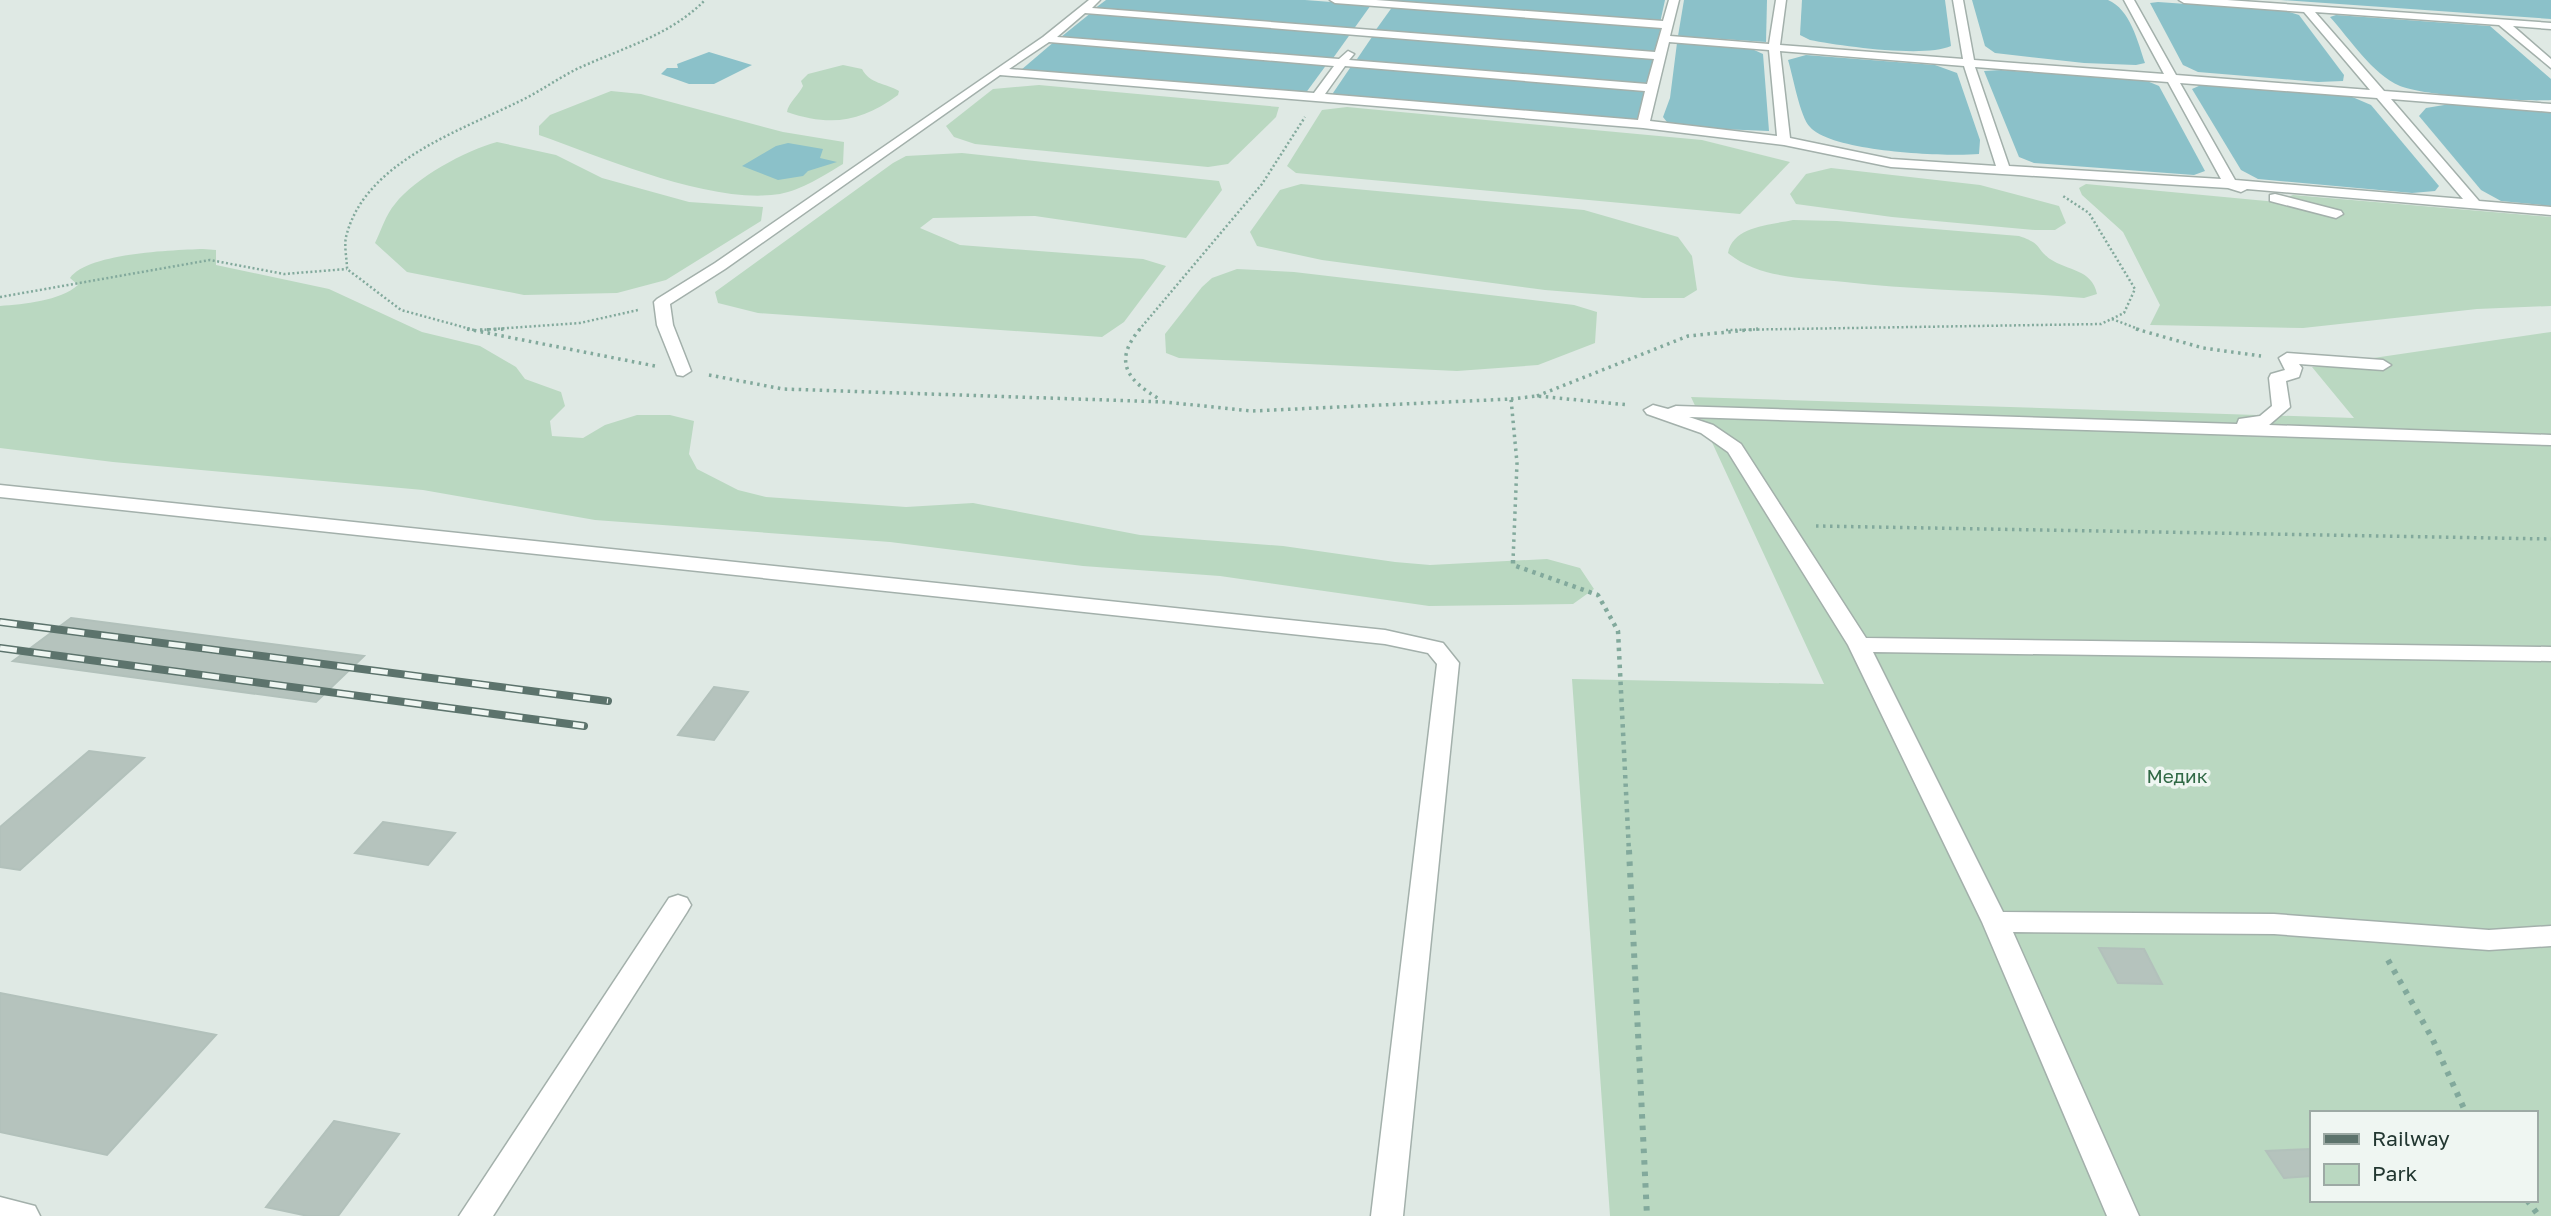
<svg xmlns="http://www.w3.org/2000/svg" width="2551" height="1216" font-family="'Golos Text',sans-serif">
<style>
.green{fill:#bad8c1;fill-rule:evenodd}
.water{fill:#8bc1c9}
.building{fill:#b5c3bd;stroke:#b2c1bb;stroke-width:2}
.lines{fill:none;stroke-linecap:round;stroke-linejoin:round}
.lane-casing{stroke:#a3b0ab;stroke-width:3}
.path-far3{stroke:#82a99c;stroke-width:2.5;stroke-dasharray:2 2.5;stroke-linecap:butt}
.path-far2{stroke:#82a99c;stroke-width:3.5;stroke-dasharray:2.5 4.5;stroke-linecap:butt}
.path-far1{stroke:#82a99c;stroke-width:4.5;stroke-dasharray:3.5 5;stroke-linecap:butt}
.path{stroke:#82a99c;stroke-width:6;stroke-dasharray:4.5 7;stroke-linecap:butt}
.lane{fill:#fff;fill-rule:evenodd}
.rail-casing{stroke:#5c736c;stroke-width:8}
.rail{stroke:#eff6f2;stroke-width:5;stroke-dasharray:17;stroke-linecap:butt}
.labels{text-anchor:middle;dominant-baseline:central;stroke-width:7;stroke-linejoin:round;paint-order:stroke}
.park-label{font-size:19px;fill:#306945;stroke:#eff6f2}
</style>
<rect width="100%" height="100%" fill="#dfe9e4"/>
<g class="green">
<path d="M843 65 862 69C870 84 885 83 899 91L898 95C861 122 831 127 787 112 788 103 799 95 803 86L801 81 808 74Z"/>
<path d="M1039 85 1279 107 1276 117 1228 164 1208 167 975 144 954 137 946 126 993 89Z"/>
<path d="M611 91 641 94 783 132 844 142 843 164C825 175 801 190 780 194 712 205 604 158 539 135V126L550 115Z"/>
<path d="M1347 107 1702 140 1790 162 1740 214 1296 173 1287 166 1322 110Z"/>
<path d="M497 142 556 155 602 178 689 202 763 207 761 221 666 280 617 293 524 295 407 272 375 243C381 231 386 214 395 204 415 178 466 150 497 142Z"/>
<path d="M962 153 1219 181 1222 190 1186 238 1035 216 933 218 920 228 960 245 1143 259 1166 266 1124 322 1102 337 758 313 718 303 715 292 893 163 906 156Z"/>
<path d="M1831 168 1980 185 2059 206 2066 223 2055 230H2035L1892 217 1796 204 1790 194 1806 174Z"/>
<path d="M1301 184 1584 210 1678 237 1692 256 1697 290 1684 298H1643L1545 290 1322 260 1257 246 1250 232 1280 190Z"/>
<path d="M2086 184 2277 202 2293 195 2551 217V306L2477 309 2303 328 2150 325 2160 305 2123 232 2082 195 2079 188Z"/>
<path d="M1793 220 1837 221 2019 236C2043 244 2035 248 2050 259 2068 271 2092 269 2097 294L2084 298C2004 291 1924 291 1845 282 1806 278 1759 279 1728 253 1733 226 1770 225 1793 220Z"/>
<path d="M203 249 216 250V265L329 289 422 332 480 346 516 367 525 379 561 392 565 406 550 421 552 436 583 438 605 425 637 415H670L694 421 689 454 697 469 738 490 766 497 906 507 973 503 1140 535 1283 546 1395 562 1430 565 1547 559 1580 568 1594 589 1573 604 1429 606 1220 576 1083 566 890 542 595 520 423 490 113 462 0 448V306C24 304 60 301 78 285L70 278C87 253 174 250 203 249Z"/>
<path d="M1237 269 1294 272 1574 305 1597 312 1595 343 1538 365 1457 371 1179 358 1166 353 1165 334 1202 287 1212 278Z"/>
<path d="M2551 332V1216H1610L1572 679 1824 684 1691 397 2354 418 2312 367ZM2311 1113H2535V1200H2311Z"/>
</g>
<g class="water">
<path d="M1106 0H1305L1371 5 1353 30 1094 9Z"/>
<path d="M1396 0H1665L1660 23 1394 2Z"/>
<path d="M1684 0H1767L1766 42 1678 36Z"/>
<path d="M1802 0H1945L1951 46C1925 58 1840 46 1810 40L1800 35Z"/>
<path d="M1972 0H2108C2130 9 2138 42 2145 63L2136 65 2084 63 1995 53 1985 46Z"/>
<path d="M2281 0H2551V19Z"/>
<path d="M2158 2 2286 11 2299 15 2344 75 2343 81 2318 82 2198 72 2183 65 2150 3Z"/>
<path d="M1393 6 1661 27 1654 54 1375 31Z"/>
<path d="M1092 12 1351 33 1331 61 1061 37Z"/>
<path d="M2336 15 2490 26 2551 79V100C2522 102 2424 96 2400 86 2372 74 2350 39 2330 17Z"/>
<path d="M1374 34 1655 57 1648 87 1355 62Z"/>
<path d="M1055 41 1327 64 1305 94 1021 70Z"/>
<path d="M1677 43 1752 49 1763 54 1769 131 1694 128 1667 122 1663 117 1670 98Z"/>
<path d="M709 52 752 65 714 84H689L661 74 667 68H678L677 64Z"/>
<path d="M1806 55 1935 65 1957 73 1980 140 1979 154C1946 157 1832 152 1810 127 1800 117 1793 76 1788 60Z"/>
<path d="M1352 65 1647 89 1640 122 1331 96Z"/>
<path d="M2001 70 2147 81 2159 86 2205 171 2194 175 2034 163 2019 157 1984 71Z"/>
<path d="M2201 85 2350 96 2371 105 2439 186 2435 191 2412 193 2258 179 2241 170 2192 89Z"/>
<path d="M2450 104 2551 112V206L2501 201 2481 190 2419 116 2426 108Z"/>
<path d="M788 143 823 149 820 158 837 162 808 171 803 176 778 180 742 166 776 146Z"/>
</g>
<g class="building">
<path d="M71 618 364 656 316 702 13 661Z"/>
<path d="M714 687 748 692 714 740 678 735Z"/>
<path d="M89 751 144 758 20 870 0 867V827Z"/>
<path d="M383 822 455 833 428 865 355 853Z"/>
<path d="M2099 948 2144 949 2162 984 2118 983Z"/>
<path d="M0 993 216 1035 107 1155 0 1132Z"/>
<path d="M334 1121 399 1134 338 1216H308L266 1207Z"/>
<path d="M2311 1149V1176L2284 1178 2266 1151Z"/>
</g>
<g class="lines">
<g class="lane-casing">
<g id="lane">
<path d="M1089 0H1100L1092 8 1655 52 1662 28 1335 3 1330 0H1376L1663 21 1669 0H1679L1670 36 1769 44 1776 0H1786L1780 45 1963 59 1953 0H1963L1974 60 2164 74 2124 0H2134L2176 75 2370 90 2304 12 2184 3 2179 0H2227L2551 23V29L2513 26 2551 59V68L2499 25 2315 12 2384 91 2551 104V112L2391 99 2479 201 2551 207V215L2247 189 2241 192 2228 188 1891 167 1784 145 1643 128 1000 75 725 269 670 304 673 325 691 371 683 376 677 375 657 325 654 302 657 299 715 263 1043 37ZM1085 13 1654 59 1647 84 1349 60 1354 54 1348 51 1339 59 1057 37ZM1049 42 1334 66 1314 93 1009 69ZM1669 42 1769 50 1777 136 1650 121ZM1780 51 1964 66 1996 166 1891 159 1790 138ZM1345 66 1645 91 1638 120 1325 94ZM1975 67 2168 82 2221 179 2009 166ZM2180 83 2377 98 2463 199 2235 180Z"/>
<path d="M2275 194 2341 211 2343 214 2336 218 2270 201V195Z"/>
<path d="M2287 353 2383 360 2391 365 2383 370 2299 364 2302 368 2299 377 2286 381 2290 407 2269 425 2551 435V445L1689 417 1713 425 1741 444 1866 638 2551 647V661L1873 652 2003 912 2274 914 2489 930 2551 926V946L2489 950 2274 934 2013 932 2139 1216H2107L1982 922 1848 645 1728 452 1701 433 1647 414 1644 410 1653 405 1668 409 1676 406 2237 424 2239 419 2260 416 2272 406 2269 378 2271 374 2285 370 2279 358Z"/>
<path d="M0 485 1385 630 1443 643 1459 663 1403 1216H1371L1437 664 1428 653 1385 644 0 497Z"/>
<path d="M678 895 687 898 691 905 687 912 493 1216H459L669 898Z"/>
<path d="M0 1197 35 1206 40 1216H0Z"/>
</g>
</g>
<g class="path-far3">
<path d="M0 297 210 260 284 274 347 269"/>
<path d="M2112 319 2141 330"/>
<path d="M474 330 401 310 347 269C347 259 344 247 346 237 364 163 457 132 518 102 542 91 563 74 588 64 629 46 673 33 705 0"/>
<path d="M480 330 580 323 638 310"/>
<path d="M1139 330 1262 184 1305 117"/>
<path d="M1726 330 2101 324 2124 313 2135 289 2089 213 2063 196"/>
</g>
<g class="path-far2">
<path d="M467 329 655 366"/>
<path d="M1140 329C1112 362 1128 381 1161 400"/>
<path d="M2136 329 2203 348 2261 356"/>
<path d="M480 330 506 329"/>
<path d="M709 375 783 389 1165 402 1252 411 1511 399 1517 463 1513 561"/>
<path d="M1537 396 1688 336 1758 329"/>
<path d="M1511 399 1537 396 1629 405"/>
<path d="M1816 526 2551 539"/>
</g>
<path class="path-far1" d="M1513 560V565L1598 595 1618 631 1629 852"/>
<g class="path">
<path d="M1629 850 1647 1216"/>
<path d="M2388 960 2432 1038 2466 1113"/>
<path d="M2527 1200 2539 1216"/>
</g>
<use href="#lane" class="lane"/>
<g class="rail-casing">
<g id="rail">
<path d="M0 622 608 701"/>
<path d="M0 648 584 726"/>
</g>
</g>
<use href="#rail" class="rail"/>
</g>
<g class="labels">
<g class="park-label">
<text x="2177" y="775">Медик</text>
</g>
</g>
<rect x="2310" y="1111" width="228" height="91" fill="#eff6f2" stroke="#9daaa5" stroke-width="2"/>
<rect x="2324" y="1134" width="35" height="10" fill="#5c736c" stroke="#9daaa5" stroke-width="2"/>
<text x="2372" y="1146" font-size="21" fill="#223731">Railway</text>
<rect x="2324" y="1164" width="35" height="21" fill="#bad8c1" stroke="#9daaa5" stroke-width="2"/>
<text x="2372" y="1181" font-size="21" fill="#223731">Park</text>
</svg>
